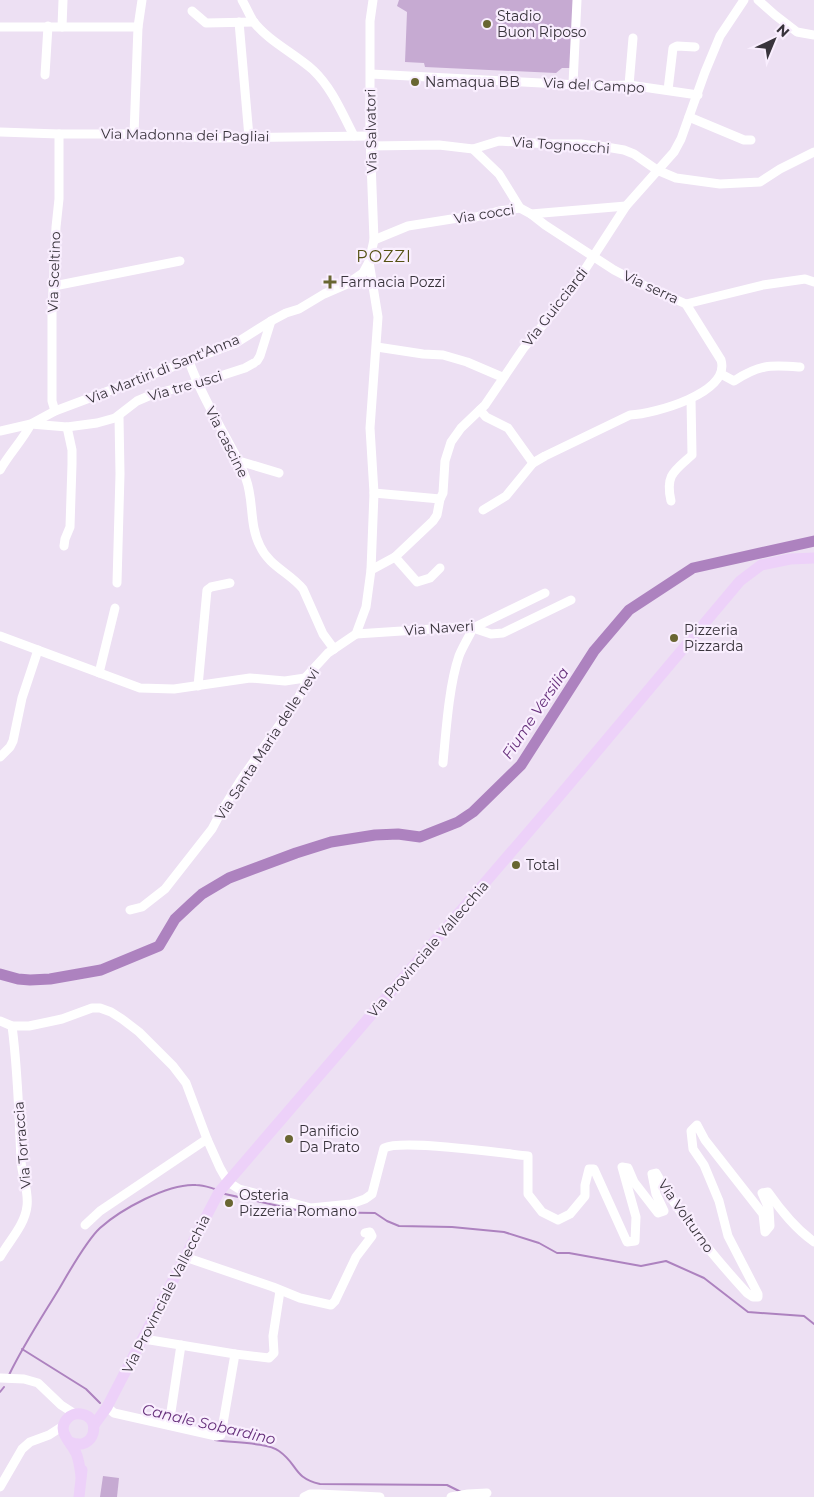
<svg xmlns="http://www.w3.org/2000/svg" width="814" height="1497" font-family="Montserrat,sans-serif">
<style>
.green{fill:#c6aad2}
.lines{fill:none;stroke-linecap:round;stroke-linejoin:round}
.stream{stroke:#ad82bf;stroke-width:2}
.river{stroke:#ad82bf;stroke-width:11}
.minor{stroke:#fff;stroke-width:9}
.major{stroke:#edd1f9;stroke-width:11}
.poi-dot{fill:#696632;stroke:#f9eefe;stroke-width:2}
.labels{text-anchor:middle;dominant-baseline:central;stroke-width:4.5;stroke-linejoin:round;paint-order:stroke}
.poi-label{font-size:14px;fill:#39343c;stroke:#f9eefe;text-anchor:start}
.street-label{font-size:14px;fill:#39343c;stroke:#f9eefe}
.water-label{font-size:15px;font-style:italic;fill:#67317c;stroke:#f9eefe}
.quarter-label{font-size:16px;letter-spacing:1px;fill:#555113;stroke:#f9eefe}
</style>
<rect width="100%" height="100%" fill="#ede0f3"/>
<g class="green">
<path d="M399 0H574L571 68H562L556 73 425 67 424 63 405 62 407 12 397 6Z"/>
<path d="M103 1476 119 1478 117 1497H100Z"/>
</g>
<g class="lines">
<g class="stream">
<path d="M225 1194 306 1212 375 1213 387 1221 399 1226 452 1227 504 1232 539 1243 557 1253H569L641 1266 666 1261 704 1278 748 1312 804 1316 814 1324"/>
<path d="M22 1349 86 1389 100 1403"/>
<path d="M9 1375C24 1344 42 1317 59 1289 69 1272 86 1241 100 1228 120 1210 168 1183 196 1185 203 1185 208 1187 215 1189"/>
<path d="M0 1392 4 1387"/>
<path d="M215 1440C231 1443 267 1442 279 1451 299 1465 292 1477 320 1484L447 1485 461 1492"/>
</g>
<path class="river" d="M0 974 18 979 30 980 50 979 101 970 159 946 175 919 191 904 202 894 229 878 296 853 331 842 375 835 398 834 420 837 458 822 473 812 521 765 594 651 629 610 693 568 814 541"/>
<g class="minor">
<path d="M242 0C246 7 249 14 253 21 268 41 294 53 313 70 332 88 342 113 354 136"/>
<path d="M758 0 775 15 797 32 814 35"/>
<path d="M192 11 206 23 254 22"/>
<path d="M239 22 249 137"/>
<path d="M0 27H138"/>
<path d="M62 27 63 0"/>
<path d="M371 74 598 86 629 85 698 95"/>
<path d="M45 75 48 26"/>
<path d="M573 84 577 0"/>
<path d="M629 85 633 38"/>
<path d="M668 90 673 48 677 46 695 47"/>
<path d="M689 117 744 140H751"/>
<path d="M0 132 59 134H134L213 138 370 136"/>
<path d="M134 134 138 27 142 0"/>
<path d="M370 146 439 145 473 149 499 141 549 144H581L606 147 624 150 634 154 657 170 676 178 720 184 760 182 780 169 814 152"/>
<path d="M473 149 499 174 520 208"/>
<path d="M531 214 545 225 614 270 641 284 686 304 763 285 805 279 814 282"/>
<path d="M374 240 408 226 458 218 476 217 499 211 520 208 531 214 626 206"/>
<path d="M54 286 180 261"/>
<path d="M377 347 423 354 443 355 467 362 502 377"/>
<path d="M189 361C198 387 211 410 224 434 232 449 241 463 246 479 254 500 249 525 260 546 269 566 290 573 303 589L323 634 334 649"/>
<path d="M257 361 260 356 271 321"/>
<path d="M721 374 734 381C760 364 770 365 800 367"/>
<path d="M480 410 486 417 508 428 533 463"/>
<path d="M55 411 52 401V311L56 227 59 199V134"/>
<path d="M0 431 31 424 55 411 236 343 271 321 286 313 299 309 324 294 347 284 363 273 369 262 374 240 370 136V21L373 0"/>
<path d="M239 461 279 473"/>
<path d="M0 470C9 454 22 441 31 424L67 427 97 423 115 418 137 401 151 395 211 379 245 368 254 363"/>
<path d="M374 493 440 499"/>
<path d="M671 501C665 475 674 471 692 455L691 399"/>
<path d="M483 510 506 496 533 463 545 456 630 415C654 414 731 393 721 360L686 304"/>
<path d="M64 546 65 539 70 527 72 464V450L67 427"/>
<path d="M395 557 417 582 430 578 440 568"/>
<path d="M371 570 395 557 433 521 437 515 440 499 443 493 445 461 451 442 461 428 485 405 523 349 571 291 626 206 674 152 681 139 705 72 720 36 744 0"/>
<path d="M117 583 120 474 119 417"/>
<path d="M356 634 463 627 473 628 545 593"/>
<path d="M0 636 140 688 174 689 250 678 285 681 305 678"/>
<path d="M99 673 115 608"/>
<path d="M198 686 207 590 211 587 230 583"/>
<path d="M0 757 10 747 13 741 22 698 38 650"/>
<path d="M443 763C446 731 449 685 459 656 463 646 469 637 473 628L491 634 503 633 571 600"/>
<path d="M130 910 142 907 165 889 212 829 221 812 240 781 297 700 305 685V678L328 653 356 634 366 607 371 570 374 493 370 428 378 317 369 262"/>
<path d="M0 1021 12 1026H29L62 1019 92 1008H100L111 1012 122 1019 139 1032 173 1066 186 1083 207 1139 220 1168 228 1182 239 1189 311 1208 351 1204 365 1199 372 1194 384 1148C403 1139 501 1153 528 1156V1194L542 1212 558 1220 570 1214 585 1196V1185L589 1169H594L627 1242 635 1241 636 1217 622 1167 628 1168 634 1182 658 1213 664 1211 656 1194 652 1174 656 1173C680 1216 713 1256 747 1293L753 1297H758V1294L728 1236 719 1201 704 1165 693 1149 691 1131 697 1125 705 1140 763 1214 765 1232 770 1226 769 1209 762 1193 768 1192C782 1212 795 1228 814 1242"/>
<path d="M85 1225 100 1211 207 1139"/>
<path d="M0 1257C9 1241 25 1225 27 1206 29 1191 22 1176 21 1161 19 1116 18 1071 12 1026"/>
<path d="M185 1257 273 1287 300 1298 331 1305 335 1301 356 1257 372 1236 370 1232 365 1233"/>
<path d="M144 1339 235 1354 269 1358 274 1353 273 1336 280 1291"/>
<path d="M0 1378 24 1379 38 1383 61 1405 75 1414"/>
<path d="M107 1407 114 1413 216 1436 221 1435 235 1354"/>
<path d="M169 1425 181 1345"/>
<path d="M0 1487 22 1449 30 1442 49 1435 63 1426"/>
<path d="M304 1497 310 1494H319L380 1497"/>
<path d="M451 1497 468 1494 487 1493"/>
</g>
<g class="major">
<path d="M94 1425 107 1407 219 1192 556 800 740 581 761 565 790 559 814 558"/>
<path d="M70 1442C95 1453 103 1417 81 1414 76 1413 70 1415 67 1419 56 1431 71 1442 76 1453 79 1460 80 1468 81 1476"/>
<path d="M79 1497 82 1470"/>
</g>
</g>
<g class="poi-dot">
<circle cx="487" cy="24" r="5"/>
<circle cx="415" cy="82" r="5"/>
<path d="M327.5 274.5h5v5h5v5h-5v5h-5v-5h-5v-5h5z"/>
<circle cx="674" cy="638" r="5"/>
<circle cx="516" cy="865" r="5"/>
<circle cx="289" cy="1139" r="5"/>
<circle cx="229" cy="1203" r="5"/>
</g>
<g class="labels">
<g class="poi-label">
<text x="497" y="16">Stadio<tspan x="497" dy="16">Buon Riposo</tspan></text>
<text x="425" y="82">Namaqua BB</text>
<text x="340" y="282">Farmacia Pozzi</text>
<text x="684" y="630">Pizzeria<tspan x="684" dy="16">Pizzarda</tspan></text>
<text x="526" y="865">Total</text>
<text x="299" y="1131">Panificio<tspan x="299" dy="16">Da Prato</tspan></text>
<text x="239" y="1195">Osteria<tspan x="239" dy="16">Pizzeria Romano</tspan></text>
</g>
<g class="street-label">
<text transform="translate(594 85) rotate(3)">Via del Campo</text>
<text transform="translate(371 131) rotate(-91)">Via Salvatori</text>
<text transform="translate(185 135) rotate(1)">Via Madonna dei Pagliai</text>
<text transform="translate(561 145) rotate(4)">Via Tognocchi</text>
<text transform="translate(484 214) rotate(-9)">Via cocci</text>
<text transform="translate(54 272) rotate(-88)">Via Sceltino</text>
<text transform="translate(651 287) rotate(25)">Via serra</text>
<text transform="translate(555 307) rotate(-52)">Via Guicciardi</text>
<text transform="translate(163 369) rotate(-22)">Via Martiri di Sant'Anna</text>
<text transform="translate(185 386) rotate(-16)">Via tre usci</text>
<text transform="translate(227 442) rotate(63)">Via cascine</text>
<text transform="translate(439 628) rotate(-4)">Via Naveri</text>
<text transform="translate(267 744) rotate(-57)">Via Santa Maria delle nevi</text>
<text transform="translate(428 949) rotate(-49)">Via Provinciale Vallecchia</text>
<text transform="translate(22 1145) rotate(-95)">Via Torraccia</text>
<text transform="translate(686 1216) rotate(55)">Via Volturno</text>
<text transform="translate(166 1294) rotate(-63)">Via Provinciale Vallecchia</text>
</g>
<g class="water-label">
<text transform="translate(535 713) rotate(-56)">Fiume Versilia</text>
<text transform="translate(209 1424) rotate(13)">Canale Sobardino</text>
</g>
<g class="quarter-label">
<text x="384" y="256">POZZI</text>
</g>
</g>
<g transform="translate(774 40) rotate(44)" stroke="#f9eefe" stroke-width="4" paint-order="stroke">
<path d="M0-4L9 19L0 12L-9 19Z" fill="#39343c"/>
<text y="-8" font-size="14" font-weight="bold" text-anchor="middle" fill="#39343c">N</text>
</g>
</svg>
